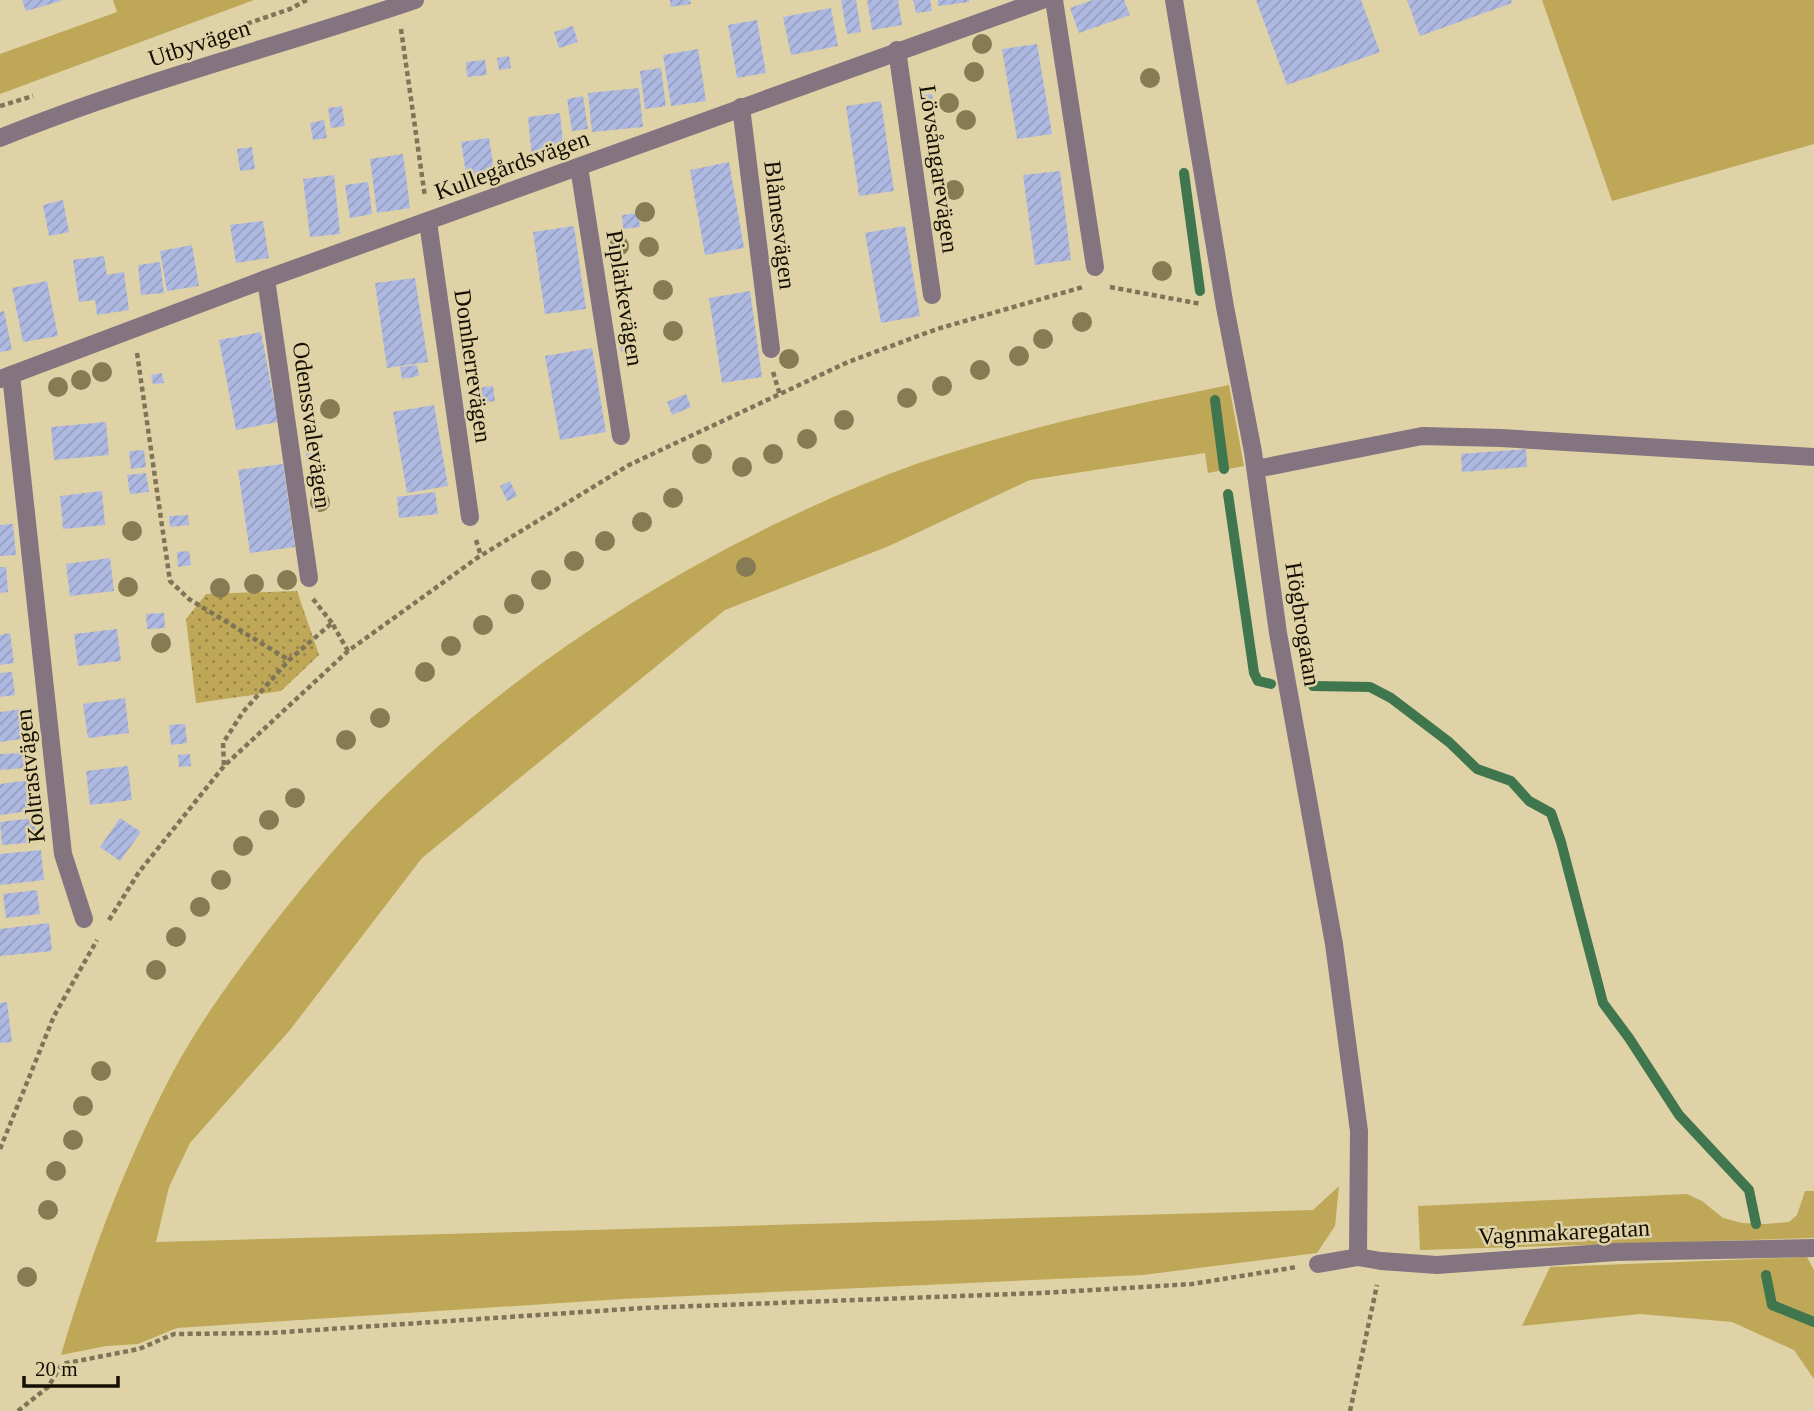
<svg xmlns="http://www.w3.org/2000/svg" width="1814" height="1411" font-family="'Times New Roman',serif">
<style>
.grass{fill:#bfa758}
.park{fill:url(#park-dots)}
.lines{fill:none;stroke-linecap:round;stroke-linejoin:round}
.stream{stroke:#3f764d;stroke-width:10}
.building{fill:url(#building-hatch)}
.path{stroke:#7e7558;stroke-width:4.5;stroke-dasharray:5 3.5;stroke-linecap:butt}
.minor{stroke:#847480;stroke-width:18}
.tree{fill:#867b52}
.labels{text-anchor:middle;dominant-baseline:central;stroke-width:5;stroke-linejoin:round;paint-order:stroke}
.street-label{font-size:24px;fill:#140f02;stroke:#dfd2a7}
</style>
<defs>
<pattern id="park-dots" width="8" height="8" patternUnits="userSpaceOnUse" patternTransform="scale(1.75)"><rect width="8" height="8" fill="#bfa758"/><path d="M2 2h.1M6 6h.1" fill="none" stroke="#9a8647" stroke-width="1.8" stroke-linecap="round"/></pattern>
<pattern id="building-hatch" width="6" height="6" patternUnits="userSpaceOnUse" patternTransform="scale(1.75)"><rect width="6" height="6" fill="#aeb9e1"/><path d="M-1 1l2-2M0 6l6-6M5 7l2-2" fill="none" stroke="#959ebf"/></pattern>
</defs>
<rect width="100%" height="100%" fill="#dfd2a7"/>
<g class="grass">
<path d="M113 0H254L0 94V54L117 12Z"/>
<path d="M1542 0H1814V144L1612 201Z"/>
<path d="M1229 385 1244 466 1208 473 1205 453 1030 480 889 546 725 610 422 858 290 1030 190 1143 169 1187 156 1242 1313 1210 1339 1186 1335 1226 1317 1253 1143 1275 622 1299 177 1328 138 1344 106 1346 61 1355C90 1256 126 1161 174 1070 202 1018 238 970 274 923 312 875 352 826 397 784 509 677 636 592 775 524 821 502 868 481 916 464 1018 429 1124 406 1229 385Z"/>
<path d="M1805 1191H1814V1238L1420 1250 1418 1206 1687 1194 1702 1201 1723 1218 1742 1223 1765 1224 1789 1222 1797 1215Z"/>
<path d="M1807 1257 1814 1270V1379L1794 1350 1732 1322 1640 1314 1522 1326 1550 1267Z"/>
</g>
<path class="park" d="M297 591 319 655 281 691 196 703 186 619 206 594Z"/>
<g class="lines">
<g class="stream">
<path d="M1184 173 1200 291"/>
<path d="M1215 400 1224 469"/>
<path d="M1228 494 1254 673 1258 681 1271 684"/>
<path d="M1313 686 1370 687 1391 698 1449 742 1477 769 1511 781 1529 801 1551 813 1561 842 1603 1003 1629 1038 1679 1115 1749 1190 1756 1224"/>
<path d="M1766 1275 1772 1305 1814 1322"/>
</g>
</g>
<g class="building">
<path d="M22 0H61V1L26 11Z"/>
<path d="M670 0H690L691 4 671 7Z"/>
<path d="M841 0H856L861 32 847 34Z"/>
<path d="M867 0H898L902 25 872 30Z"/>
<path d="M913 0H930L932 11 916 13Z"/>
<path d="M938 0H969V2L938 6Z"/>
<path d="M1093 0H1124L1130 15 1079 33 1070 8Z"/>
<path d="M1256 0H1361L1380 52 1287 85Z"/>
<path d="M1407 0H1511L1512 3 1420 36Z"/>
<path d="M831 8 838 46 791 55 783 17Z"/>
<path d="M757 20 766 73 737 78 728 25Z"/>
<path d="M573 26 578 42 559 48 554 32Z"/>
<path d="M1037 44 1052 134 1017 139 1002 49Z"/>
<path d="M698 49 706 101 671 106 663 55Z"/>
<path d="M509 56 511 68 499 70 497 58Z"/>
<path d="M485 60 487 75 467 77 466 62Z"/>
<path d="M661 68 666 106 645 109 640 71Z"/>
<path d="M639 88 643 127 592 132 588 93Z"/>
<path d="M932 94 933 103 921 104 920 96Z"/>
<path d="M583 96 588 129 572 131 567 99Z"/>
<path d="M881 101 894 191 859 196 846 106Z"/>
<path d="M342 106 345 126 331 128 328 108Z"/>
<path d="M560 113 564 153 532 157 528 117Z"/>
<path d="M324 120 327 138 313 140 310 123Z"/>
<path d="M489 138 495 175 467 180 461 142Z"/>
<path d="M252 147 255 169 240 171 237 149Z"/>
<path d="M403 154 410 208 377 213 370 159Z"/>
<path d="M729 162 744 248 705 255 690 170Z"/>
<path d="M1060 171 1071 260 1035 265 1023 175Z"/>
<path d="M334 175 340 234 310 237 303 179Z"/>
<path d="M368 182 372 214 350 218 345 185Z"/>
<path d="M63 200 69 232 49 236 43 205Z"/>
<path d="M638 213 640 227 623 229 622 215Z"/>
<path d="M263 221 269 258 236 263 230 225Z"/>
<path d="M574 226 586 309 545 314 533 232Z"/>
<path d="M905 226 920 316 881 323 865 233Z"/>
<path d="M192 245 199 286 167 291 160 251Z"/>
<path d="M104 256 107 275 124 272 129 310 97 315 95 300 79 302 73 260Z"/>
<path d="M160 262 164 293 141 295 138 265Z"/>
<path d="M415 278 428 362 387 368 375 283Z"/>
<path d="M47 281 58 336 23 342 12 288Z"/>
<path d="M750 291 762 377 722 383 709 298Z"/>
<path d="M4 311 12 350 0 352V312Z"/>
<path d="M261 332 278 422 236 430 219 340Z"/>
<path d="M633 332 636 349 621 352 618 335Z"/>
<path d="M592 348 606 432 560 440 545 356Z"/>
<path d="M417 365 419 376 402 379 400 367Z"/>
<path d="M162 373 164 383 153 384 151 375Z"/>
<path d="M493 386 495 401 471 404 469 389Z"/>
<path d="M686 394 691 407 672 415 667 402Z"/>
<path d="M434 405 448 486 407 493 393 412Z"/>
<path d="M106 422 109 455 54 460 51 427Z"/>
<path d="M315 446 317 460 307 462 305 448Z"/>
<path d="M1526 449 1527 467 1462 472 1461 454Z"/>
<path d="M144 450 146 467 131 469 129 451Z"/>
<path d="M283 464 295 547 250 553 238 470Z"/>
<path d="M146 473 149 492 130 494 127 475Z"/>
<path d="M510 481 517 496 507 501 500 486Z"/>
<path d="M102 491 105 525 63 529 60 496Z"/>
<path d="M435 492 438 514 399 518 397 497Z"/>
<path d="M188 515 189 525 170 527 169 516Z"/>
<path d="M13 524 16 555 0 556V525Z"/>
<path d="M189 551 191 565 178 567 177 552Z"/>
<path d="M110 558 114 591 70 596 66 564Z"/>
<path d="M0 567H6L8 592 0 593Z"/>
<path d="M164 613 165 628 147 629 146 614Z"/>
<path d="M117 629 121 661 78 666 74 634Z"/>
<path d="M10 633 14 663 0 665V635Z"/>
<path d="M12 672 15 695 0 697V673Z"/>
<path d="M125 698 129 733 88 738 83 704Z"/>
<path d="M24 709 27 738 0 742V712Z"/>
<path d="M185 724 187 743 171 745 169 725Z"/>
<path d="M25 753V768L0 770V754Z"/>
<path d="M190 754 191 766 179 767 178 755Z"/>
<path d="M128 766 132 800 90 805 86 771Z"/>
<path d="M32 780 36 810 0 815V784Z"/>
<path d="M34 818 37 842 2 845 0 822Z"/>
<path d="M120 818 141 832 120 861 100 847Z"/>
<path d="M41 850 44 880 0 885V854Z"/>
<path d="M37 890 40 914 6 918 3 894Z"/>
<path d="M49 923 52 951 0 956V929Z"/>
<path d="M7 1002 12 1042 0 1043V1003Z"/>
</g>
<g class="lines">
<g class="path">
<path d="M401 29 425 197"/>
<path d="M223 32 290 9 307 0"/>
<path d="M0 106 33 96"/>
<path d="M1110 287 1201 304"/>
<path d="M137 353 170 581 189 599 289 660"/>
<path d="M773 372 780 395"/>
<path d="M476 540 481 556"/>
<path d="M313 599 332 623"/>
<path d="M224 765 223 743 243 712 289 660 332 623 348 651"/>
<path d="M109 920 139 872 224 766 348 651 477 558 629 465 848 362 937 329 1083 287"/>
<path d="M0 1149 54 1016 97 940"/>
<path d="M18 1411 48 1387 62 1364 139 1349 174 1334 270 1333 643 1308 1040 1293 1192 1284 1297 1267"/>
<path d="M1350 1411 1377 1285"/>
</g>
<g class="minor">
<path d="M1054 0 1095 267"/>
<path d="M1174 0 1225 307 1253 452 1278 633 1334 944 1359 1131 1358 1257"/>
<path d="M897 50 932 295"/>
<path d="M741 107 771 349"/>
<path d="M0 138C135 83 277 47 415 0"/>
<path d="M579 167 621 436"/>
<path d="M428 222 470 517"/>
<path d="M266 279 309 578"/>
<path d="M11 375 63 854 84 919"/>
<path d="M0 379 266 279 1042 0"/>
<path d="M1256 469 1422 436 1501 438 1814 457"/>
<path d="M1318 1264 1358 1257 1381 1261 1437 1265 1616 1252 1814 1248"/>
</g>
</g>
<g class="tree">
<circle cx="982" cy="44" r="10"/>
<circle cx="974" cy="72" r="10"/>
<circle cx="1150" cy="78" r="10"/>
<circle cx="949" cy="103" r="10"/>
<circle cx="966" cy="120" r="10"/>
<circle cx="954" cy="190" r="10"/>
<circle cx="645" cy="212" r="10"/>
<circle cx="619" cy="246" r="10"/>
<circle cx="649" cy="247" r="10"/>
<circle cx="1162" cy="271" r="10"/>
<circle cx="663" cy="290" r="10"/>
<circle cx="1082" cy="322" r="10"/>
<circle cx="673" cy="331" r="10"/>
<circle cx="1043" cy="339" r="10"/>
<circle cx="1019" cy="356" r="10"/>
<circle cx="789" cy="359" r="10"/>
<circle cx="980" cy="370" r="10"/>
<circle cx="102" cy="372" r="10"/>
<circle cx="81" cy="380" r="10"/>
<circle cx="942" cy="386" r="10"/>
<circle cx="58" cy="387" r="10"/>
<circle cx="907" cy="398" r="10"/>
<circle cx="330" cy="409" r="10"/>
<circle cx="844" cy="420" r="10"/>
<circle cx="807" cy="439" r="10"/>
<circle cx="702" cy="454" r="10"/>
<circle cx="773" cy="454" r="10"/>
<circle cx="742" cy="467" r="10"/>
<circle cx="673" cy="498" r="10"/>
<circle cx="320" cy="502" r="10"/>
<circle cx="642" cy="522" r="10"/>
<circle cx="132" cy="531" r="10"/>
<circle cx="605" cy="541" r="10"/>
<circle cx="574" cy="561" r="10"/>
<circle cx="746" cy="567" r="10"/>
<circle cx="287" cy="580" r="10"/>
<circle cx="541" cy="580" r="10"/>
<circle cx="254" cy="584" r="10"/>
<circle cx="128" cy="587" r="10"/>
<circle cx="220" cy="588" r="10"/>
<circle cx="514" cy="604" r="10"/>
<circle cx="483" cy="625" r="10"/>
<circle cx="161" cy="643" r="10"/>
<circle cx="451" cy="646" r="10"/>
<circle cx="425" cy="672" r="10"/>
<circle cx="380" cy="718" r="10"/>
<circle cx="346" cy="740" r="10"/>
<circle cx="295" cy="798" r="10"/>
<circle cx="269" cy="820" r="10"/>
<circle cx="243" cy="846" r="10"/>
<circle cx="221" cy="880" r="10"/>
<circle cx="200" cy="907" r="10"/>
<circle cx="176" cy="937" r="10"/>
<circle cx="156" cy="970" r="10"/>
<circle cx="101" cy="1071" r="10"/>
<circle cx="83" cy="1106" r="10"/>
<circle cx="73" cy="1140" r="10"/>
<circle cx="56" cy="1171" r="10"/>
<circle cx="48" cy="1210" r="10"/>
<circle cx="27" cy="1277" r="10"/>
</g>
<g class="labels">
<g class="street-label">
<text transform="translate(199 43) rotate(-18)">Utbyvägen</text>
<text transform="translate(512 165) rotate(-20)">Kullegårdsvägen</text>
<text transform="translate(939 169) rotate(82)">Lövsångarevägen</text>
<text transform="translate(780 225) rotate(83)">Blåmesvägen</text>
<text transform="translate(625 298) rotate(81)">Piplärkevägen</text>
<text transform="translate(473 366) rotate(82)">Domherrevägen</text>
<text transform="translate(312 425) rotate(82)">Odenssvalevägen</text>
<text transform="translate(1303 624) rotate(81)">Högbrogatan</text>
<text transform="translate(30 776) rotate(-96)">Koltrastvägen</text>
<text transform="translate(1564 1232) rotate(-3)">Vagnmakaregatan</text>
</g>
</g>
<path d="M24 1376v10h94v-10" fill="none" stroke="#140f02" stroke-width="3.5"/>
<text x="35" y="1376" font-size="21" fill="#140f02" stroke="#dfd2a7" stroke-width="5" paint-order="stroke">20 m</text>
</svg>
